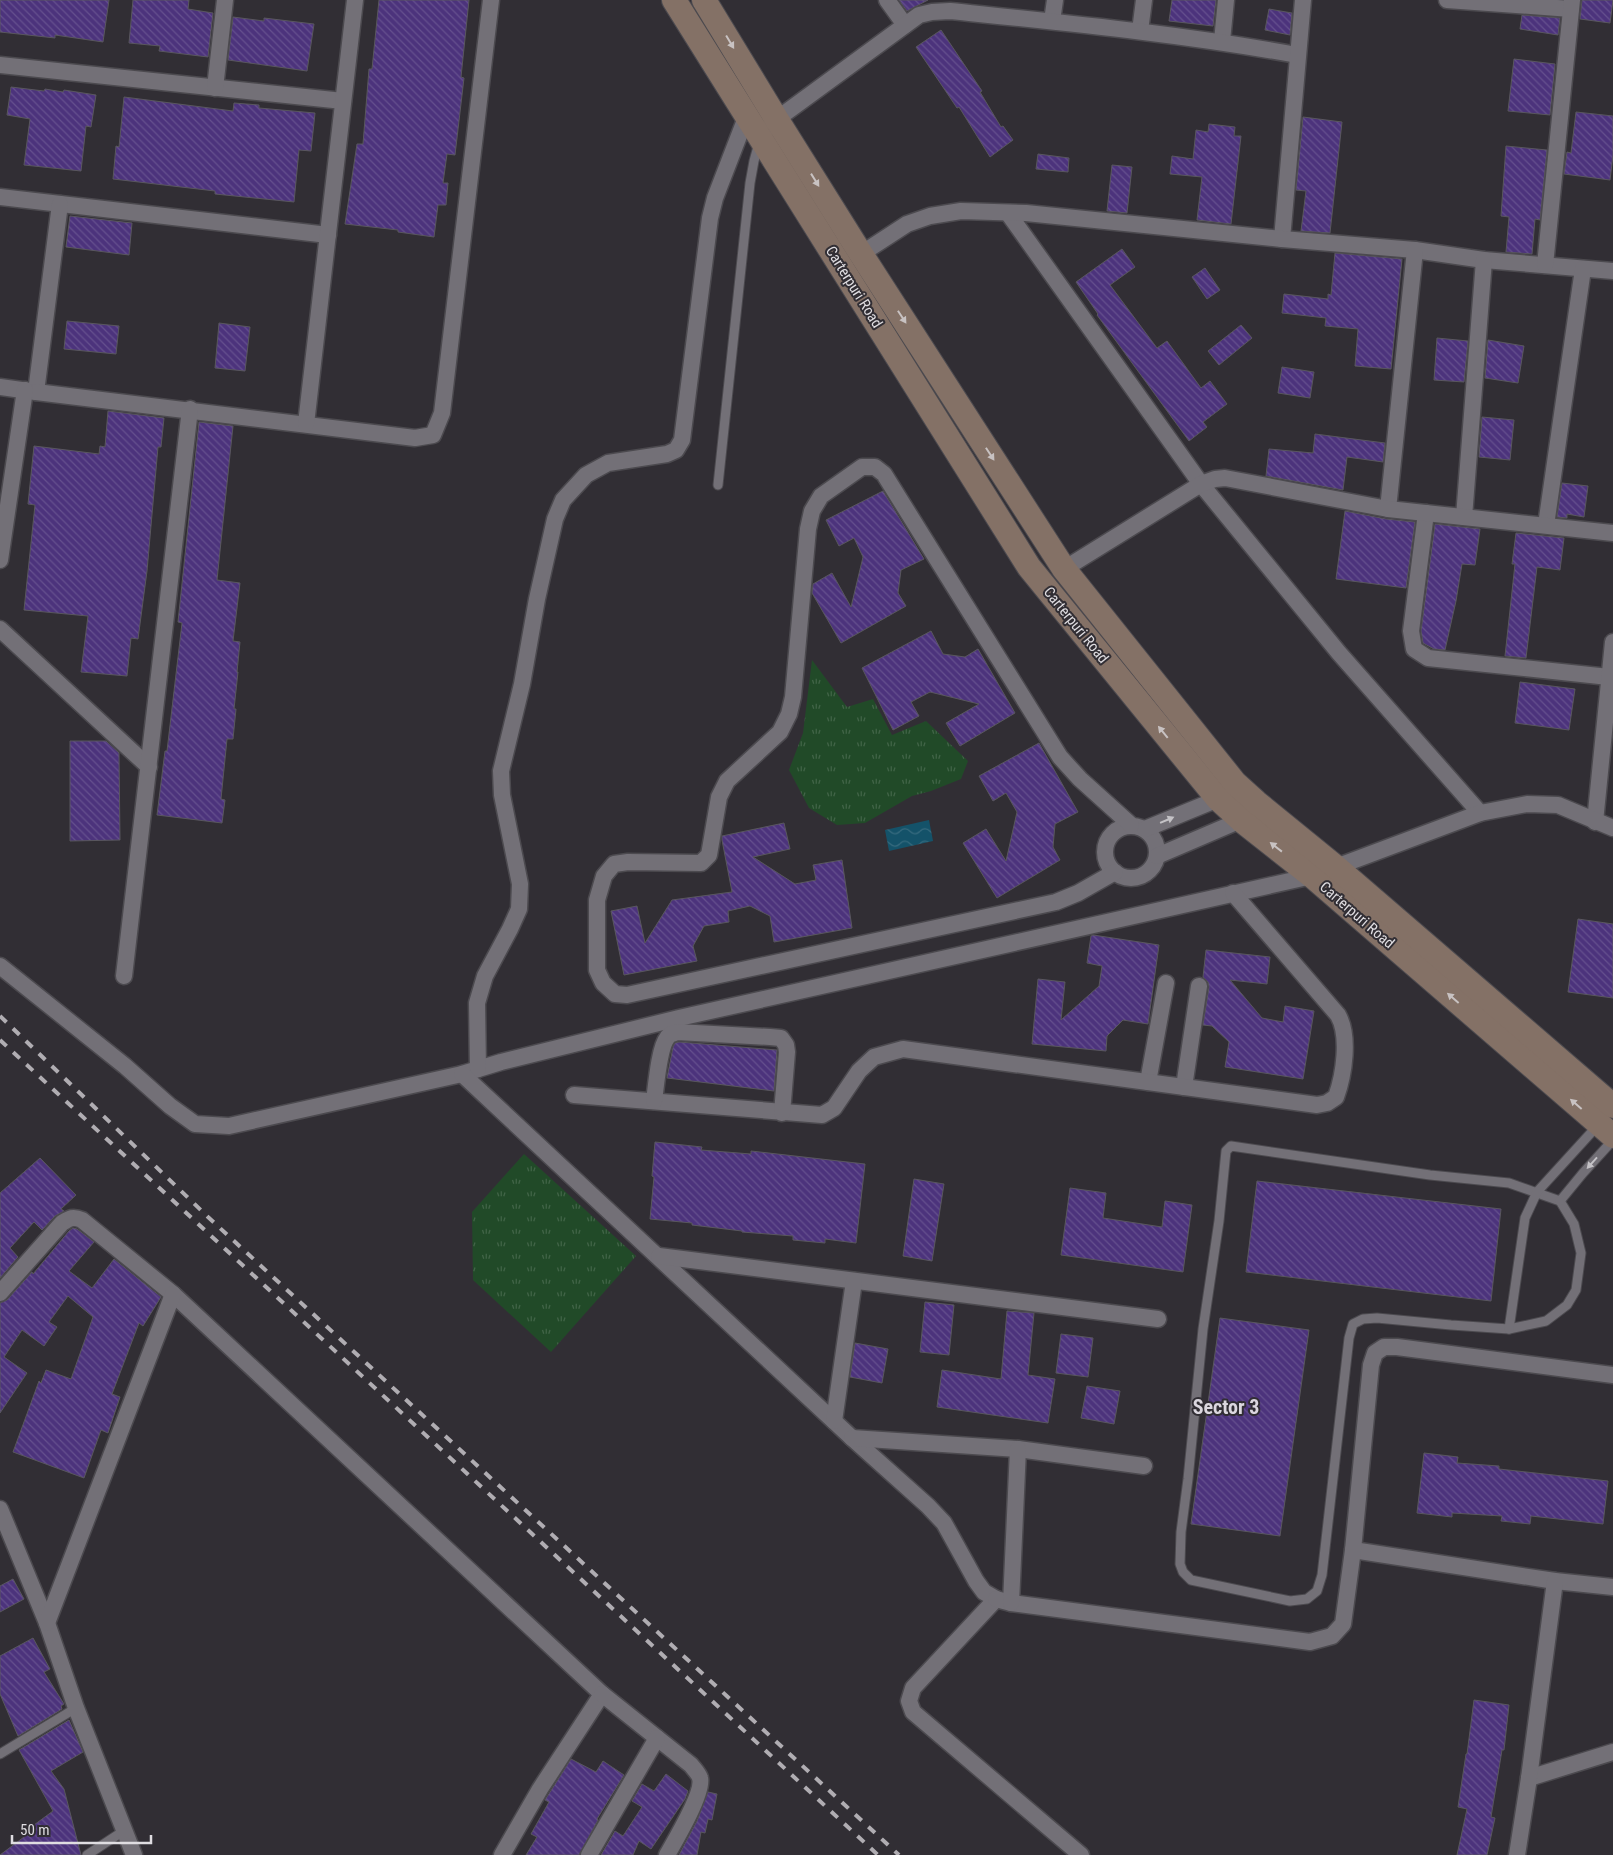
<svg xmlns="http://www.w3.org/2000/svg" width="1613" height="1855" font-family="'Roboto Condensed',sans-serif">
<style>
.grass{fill:url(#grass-tufts)}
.water{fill:url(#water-waves)}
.building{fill:url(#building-back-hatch);stroke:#59575e}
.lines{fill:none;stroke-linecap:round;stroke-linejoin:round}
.lane-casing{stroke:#4c4a4f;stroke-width:11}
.street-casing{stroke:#4c4a4f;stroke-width:19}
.secondary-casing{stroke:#4c4a4f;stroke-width:26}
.lane{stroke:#737077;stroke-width:9}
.street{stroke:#737077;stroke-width:16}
.secondary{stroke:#847166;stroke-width:24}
.rail{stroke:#b0adb2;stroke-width:4;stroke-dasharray:9 9;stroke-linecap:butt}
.oneway{fill:#c8c2c2}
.oneway2{fill:#c4c2c6}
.labels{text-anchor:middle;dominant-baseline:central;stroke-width:4;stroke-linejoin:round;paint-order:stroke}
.street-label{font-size:15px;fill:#dfdde1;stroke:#312e34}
.district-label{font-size:20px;font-weight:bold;fill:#dbd7df;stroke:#312e34}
</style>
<defs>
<pattern id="grass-tufts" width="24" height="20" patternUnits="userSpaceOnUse" patternTransform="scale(1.25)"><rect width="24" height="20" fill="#214a28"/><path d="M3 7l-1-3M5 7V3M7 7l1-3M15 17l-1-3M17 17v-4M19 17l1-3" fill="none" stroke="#416447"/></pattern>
<pattern id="water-waves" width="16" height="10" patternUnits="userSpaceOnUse" patternTransform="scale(1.25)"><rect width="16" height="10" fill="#145269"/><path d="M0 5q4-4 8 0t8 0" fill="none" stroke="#366a7e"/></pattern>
<pattern id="building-back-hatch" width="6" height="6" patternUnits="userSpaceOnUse" patternTransform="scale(1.25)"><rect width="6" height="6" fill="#4c337c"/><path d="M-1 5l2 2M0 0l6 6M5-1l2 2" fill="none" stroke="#65508e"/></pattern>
</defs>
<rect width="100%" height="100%" fill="#312e34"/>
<g class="grass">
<path d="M812 660 847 707 873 699 892 735 926 721 968 761 961 779 931 791 912 796 865 823 837 825 809 808 789 770 803 733Z"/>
<path d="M524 1154 636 1256 551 1352 473 1280 472 1212Z"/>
</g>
<path class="water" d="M929 820 933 841 889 851 885 830Z"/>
<g class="building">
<path d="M0 0H109L103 42 55 35V38L0 32Z"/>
<path d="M133 0H189L188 9 213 13 208 57 159 51 160 46 129 43Z"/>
<path d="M379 0H469L461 77 464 78 455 155 447 154 443 183H448L446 205H438L434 237 398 232V230L345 224 357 144H363L369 69H372Z"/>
<path d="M899 0H928L907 11Z"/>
<path d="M1172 0H1216L1213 26 1169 21Z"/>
<path d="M1582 0H1613L1610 23 1580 19Z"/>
<path d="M1269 9 1292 13 1290 35 1265 30Z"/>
<path d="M1522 15 1560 18 1558 35 1520 29Z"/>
<path d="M233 17 264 21V18L314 24 307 71 228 60Z"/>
<path d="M941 30 982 91 980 92 1001 127 1003 126 1013 140 990 157 959 107 957 108 916 47Z"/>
<path d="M1514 59 1555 64 1550 115 1508 111Z"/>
<path d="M11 87 44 91 45 89 63 92 64 90 96 95 91 127 86 126 81 171 24 165 30 119 7 115Z"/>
<path d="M124 97 233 111 234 103 259 105V108L315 113 311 151 299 150 294 202 215 194V191L113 179 116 146 119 147Z"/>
<path d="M1576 112 1613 116V155L1610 180 1564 174 1567 152 1571 153Z"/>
<path d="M1303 117 1342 122 1330 233 1301 231 1306 191 1296 190Z"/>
<path d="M1209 124 1235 127 1234 136H1241L1231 224 1197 220 1202 177 1170 174 1172 156 1193 159 1196 130 1208 132Z"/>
<path d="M1506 146 1547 150 1540 220 1535 219 1532 254 1506 252 1509 217 1501 216Z"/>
<path d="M1038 154 1069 158 1068 172 1036 169Z"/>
<path d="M1112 165 1132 167 1127 213 1107 211Z"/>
<path d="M70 216 132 223 129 255 66 247Z"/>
<path d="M1122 249 1135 267 1110 285 1157 348 1167 341 1201 388 1210 381 1227 404 1203 422 1207 427 1189 441 1097 315 1098 314 1076 282Z"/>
<path d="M1335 253 1402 259 1391 369 1355 366 1358 329 1325 326 1326 318 1282 313 1284 294 1328 299V294L1331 295Z"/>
<path d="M1205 268 1220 290 1207 299 1192 277Z"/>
<path d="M67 321 119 326 116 354 64 349Z"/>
<path d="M219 323 250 327 245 371 215 368Z"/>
<path d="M1241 325 1252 338 1219 365 1208 351Z"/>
<path d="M1437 338 1468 341 1464 382 1434 380Z"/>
<path d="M1488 340 1524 346 1518 383 1485 378Z"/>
<path d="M1282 367 1314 372 1310 398 1278 393Z"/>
<path d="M108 411 164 418 161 447H158L147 571 138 639 131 638 127 676 81 672 88 616 24 610 35 505 28 504 34 446 99 454 100 446 105 447Z"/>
<path d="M1482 417 1514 420 1510 460 1479 457Z"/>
<path d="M199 422 233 426 217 580 240 583 233 641 240 642 237 672H238L234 709H236L233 739H227L221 799 225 800 222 823 157 815 165 751H167L182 623 178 622Z"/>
<path d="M1315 434 1385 443 1383 462 1347 457 1343 490 1266 476 1269 449 1313 453Z"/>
<path d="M1562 483 1588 486 1584 517 1567 514V518L1557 517Z"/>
<path d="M883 491 924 559 901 570 898 593 906 606 841 643 812 593 813 584 832 573 851 607 863 557 854 538 839 546 826 520Z"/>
<path d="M1345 511 1386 519 1415 522 1406 588 1336 579Z"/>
<path d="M1435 524 1480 529 1475 565 1462 564 1456 601 1445 650 1434 649 1423 643 1421 631Z"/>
<path d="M1516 533 1564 538 1560 570 1537 567 1526 658 1505 656 1515 564H1512Z"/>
<path d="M931 631 943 654 965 657 978 649 1015 713 960 746 946 723 979 704 930 692 911 702 919 716 893 730 862 668Z"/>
<path d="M1520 682 1575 689 1569 730 1515 723Z"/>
<path d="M70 741H106L119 753 120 840 70 841Z"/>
<path d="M1039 743 1078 812 1055 824 1053 847 1060 860 997 898 963 843 986 829 1006 861 1017 812 1006 793 993 801 979 776Z"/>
<path d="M784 823 790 849 753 857 795 884 816 880 813 865 842 860 852 928 774 942 770 916 750 906 728 911 729 922 704 926 693 946 697 961 624 975 611 911 637 906 645 943 672 900 732 892 722 840V836Z"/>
<path d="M1578 919 1613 924V998L1568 992Z"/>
<path d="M1093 935 1159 945 1148 1024 1123 1020 1107 1036 1106 1051 1032 1044 1038 979 1065 982 1061 1020 1099 986 1102 966 1087 963 1091 936Z"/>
<path d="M1206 950 1270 957 1267 984 1230 980 1262 1018 1283 1022 1285 1006 1314 1011 1303 1079 1225 1067 1229 1042 1212 1026 1203 1025 1209 987 1208 982 1203 977Z"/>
<path d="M679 1042 777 1050 774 1091 667 1078 673 1047 675 1043Z"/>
<path d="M655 1142 702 1147 701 1150 751 1154V1151L865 1164 856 1243 825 1239V1243L793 1240V1236L742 1232V1231L692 1225V1223L650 1219 654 1177 652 1176Z"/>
<path d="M40 1158 76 1195 61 1209 64 1211 55 1216 42 1230 34 1222 10 1248 18 1257 0 1278V1193Z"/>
<path d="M914 1179 944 1184 932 1261 903 1256Z"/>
<path d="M1257 1181 1501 1209 1491 1301 1246 1272Z"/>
<path d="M1070 1188 1106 1193 1103 1218 1162 1227 1165 1201 1192 1205 1183 1272 1061 1255Z"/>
<path d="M73 1228 77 1229 94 1242 69 1271 92 1288 114 1259 161 1297 143 1326 139 1323 112 1394 120 1397 108 1433 101 1430 84 1478 13 1452 39 1381 41 1383 46 1370 71 1379 93 1317 68 1296 49 1322 57 1327 44 1346 22 1330 4 1357 27 1373 0 1413V1303L7 1300 32 1272 33 1274 69 1231Z"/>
<path d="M925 1302 954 1305 949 1355 920 1352Z"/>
<path d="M1007 1311 1034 1313 1028 1375 1055 1379 1048 1423 937 1407 942 1370 1001 1379Z"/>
<path d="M1220 1318 1309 1330 1280 1536 1191 1524Z"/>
<path d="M1061 1334 1093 1338 1088 1377 1056 1373Z"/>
<path d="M855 1343 888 1349 882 1383 850 1377Z"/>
<path d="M1087 1386 1120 1391 1114 1424 1081 1418Z"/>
<path d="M1424 1453 1458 1457 1457 1463 1499 1466V1469L1608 1481 1603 1524 1531 1516 1530 1524 1501 1521 1502 1516 1452 1513V1517L1417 1513Z"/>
<path d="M13 1579 24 1599 0 1612V1586Z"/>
<path d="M33 1638 50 1669 44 1672 64 1704 61 1706 62 1709 18 1736 0 1694V1656Z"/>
<path d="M1474 1700 1509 1705 1504 1750H1502L1491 1817 1495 1818 1487 1855H1457L1467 1809 1458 1807 1466 1754H1467Z"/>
<path d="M69 1720 83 1752 51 1771 64 1789 81 1855H0L36 1828 34 1825 53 1811 19 1750Z"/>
<path d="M571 1759 596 1772 603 1761 624 1775 597 1819 598 1820 579 1855H526L537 1837 531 1834 549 1802 545 1800Z"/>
<path d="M666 1774 688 1791 685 1799 651 1849 639 1841 633 1855H601L615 1831 623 1836 642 1807 632 1801 642 1784 654 1791Z"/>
<path d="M708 1792 717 1794 712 1820 708 1819 705 1833 701 1832 697 1855H679L697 1821Z"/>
</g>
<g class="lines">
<g class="lane-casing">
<g id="lane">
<path d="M718 485 750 183 754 161 759 143"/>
<path d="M1231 1146 1430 1175 1509 1183 1560 1201 1574 1224 1581 1253 1576 1290 1567 1305 1546 1321 1509 1329 1451 1325 1377 1318 1363 1319 1353 1324 1349 1338 1322 1575 1317 1591 1307 1599 1290 1601 1191 1580 1183 1572 1180 1564 1181 1532 1188 1479 1203 1329 1219 1221 1226 1151Z"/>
<path d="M1560 1201 1583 1173 1613 1140"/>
<path d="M1509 1329 1525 1218 1537 1192 1599 1124"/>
<path d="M0 1754 76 1708"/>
<path d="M87 1855 125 1830"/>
</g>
</g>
<g class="street-casing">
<g id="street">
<path d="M887 0 905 25"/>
<path d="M1447 0 1571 9"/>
<path d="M1052 21 1055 0"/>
<path d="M1140 31 1144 0"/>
<path d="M1222 41 1226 0"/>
<path d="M0 65 343 101"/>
<path d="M215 88 225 0"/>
<path d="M769 127 777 119 919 15 932 12 950 11C1066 23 1182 34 1297 55"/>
<path d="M0 197 328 235"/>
<path d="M1008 213 1201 484 1339 653 1480 813"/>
<path d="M1282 239 1303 0"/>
<path d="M861 254 907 224 930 216 961 211 1026 213 1282 239 1415 250 1484 260 1613 271"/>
<path d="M1545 265 1572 0"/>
<path d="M0 387 36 392 60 204"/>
<path d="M36 392 415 438 433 435 442 413 491 0"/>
<path d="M306 424 355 0"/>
<path d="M1388 509 1415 250"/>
<path d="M1426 513 1411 631 1414 649 1428 658 1609 677"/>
<path d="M1464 517 1484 260"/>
<path d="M1546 525 1583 269"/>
<path d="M0 560 25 390"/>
<path d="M1064 569 1201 484 1215 479 1225 478 1388 509 1613 533"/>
<path d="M0 629 149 767"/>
<path d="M1595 822 1613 642"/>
<circle cx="1131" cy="852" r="26"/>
<path d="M1145 829 1218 799 1225 793"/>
<path d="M1157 856 1241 820 1247 813"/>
<path d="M1115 872 1078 893 1056 902 627 995 615 994 603 983 597 970V900L604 876 614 864 628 862 701 863 709 855 719 797 727 781 780 732 789 714 793 697 808 529 812 511 821 496 862 467H875L884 474 1060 757 1080 779 1131 825"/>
<path d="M0 966 125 1066 170 1106 195 1124 229 1126 462 1074 501 1062 679 1018 1312 876 1480 813 1527 804 1558 805 1613 828"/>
<path d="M124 976 190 409"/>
<path d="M478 1069 477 1003 485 976 510 929 519 909 520 884 502 795 501 771 522 684 537 599 555 519 563 500 586 475 608 463 667 454 676 450 682 440 710 218 715 198 747 115"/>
<path d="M462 1074 852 1438 928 1506 944 1523 976 1581 984 1592 996 1599 913 1688 909 1701 913 1712 1081 1855"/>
<path d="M1148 1082 1166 983"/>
<path d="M1184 1087 1199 986"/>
<path d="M574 1095 822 1115 834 1108 859 1071 874 1057 903 1049 1317 1105 1327 1103 1336 1097C1344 1075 1350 1036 1338 1015L1233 893"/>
<path d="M654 1101C656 1087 659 1048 667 1038 669 1034 673 1034 677 1032L770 1037 781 1038 786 1045 787 1052 782 1113"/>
<path d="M659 1256 1158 1319"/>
<path d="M0 1293 62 1223C70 1218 73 1216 82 1220L173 1294 602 1694 540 1789 502 1855"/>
<path d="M834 1421 854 1281"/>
<path d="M852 1438 1018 1449 1144 1466"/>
<path d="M0 1509 47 1623 76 1708 134 1855"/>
<path d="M1353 1550 1555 1581 1613 1587"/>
<path d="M996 1599 1011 1603 1310 1642 1332 1636 1343 1624 1353 1550 1371 1365 1375 1353 1384 1347H1397L1613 1375"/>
<path d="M1011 1603 1018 1449"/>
<path d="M47 1623 173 1294"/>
<path d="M602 1694 691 1765C694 1769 699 1774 700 1778 704 1792 675 1841 667 1855"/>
<path d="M1529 1778 1613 1752"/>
<path d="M589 1855 657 1738"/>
<path d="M1517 1855 1529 1778 1555 1581"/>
</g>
</g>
<g class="secondary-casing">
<g id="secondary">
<path d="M674 0 1029 567 1218 799 1241 820 1312 876 1613 1136"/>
<path d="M704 0 777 120 861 254 1064 569 1235 783 1256 802 1337 868 1613 1106"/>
</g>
</g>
<use href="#lane" class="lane"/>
<use href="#street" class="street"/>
<use href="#secondary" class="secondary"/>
<g class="rail">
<path d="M0 1016 208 1217 899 1855"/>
<path d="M0 1040 878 1855"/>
</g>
</g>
<defs><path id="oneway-solid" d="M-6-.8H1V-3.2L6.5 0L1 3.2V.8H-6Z" transform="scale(1.25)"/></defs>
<g class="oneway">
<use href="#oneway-solid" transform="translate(730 42) rotate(59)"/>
<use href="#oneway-solid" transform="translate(815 180) rotate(58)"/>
<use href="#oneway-solid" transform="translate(902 317) rotate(57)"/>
<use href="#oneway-solid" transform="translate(990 454) rotate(57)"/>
<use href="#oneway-solid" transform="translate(1163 732) rotate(-129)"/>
<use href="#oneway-solid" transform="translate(1276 847) rotate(-142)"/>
<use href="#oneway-solid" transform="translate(1453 998) rotate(-139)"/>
<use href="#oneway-solid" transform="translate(1576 1104) rotate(-139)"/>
</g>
<g class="oneway2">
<use href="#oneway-solid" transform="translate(1167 820) rotate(-23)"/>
<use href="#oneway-solid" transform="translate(1592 1163) rotate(132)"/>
</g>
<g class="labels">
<g class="street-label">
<text transform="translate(854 287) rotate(58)">Carterpuri Road</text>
<text transform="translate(1076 625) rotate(51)">Carterpuri Road</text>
<text transform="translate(1357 915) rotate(41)">Carterpuri Road</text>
</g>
<g class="district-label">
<text x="1226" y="1407">Sector 3</text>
</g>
</g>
<path d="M12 1835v8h139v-8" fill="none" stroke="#dfdde1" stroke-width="2.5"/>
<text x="20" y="1835" font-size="15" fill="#dfdde1" stroke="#312e34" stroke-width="4" paint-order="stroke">50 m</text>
</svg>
